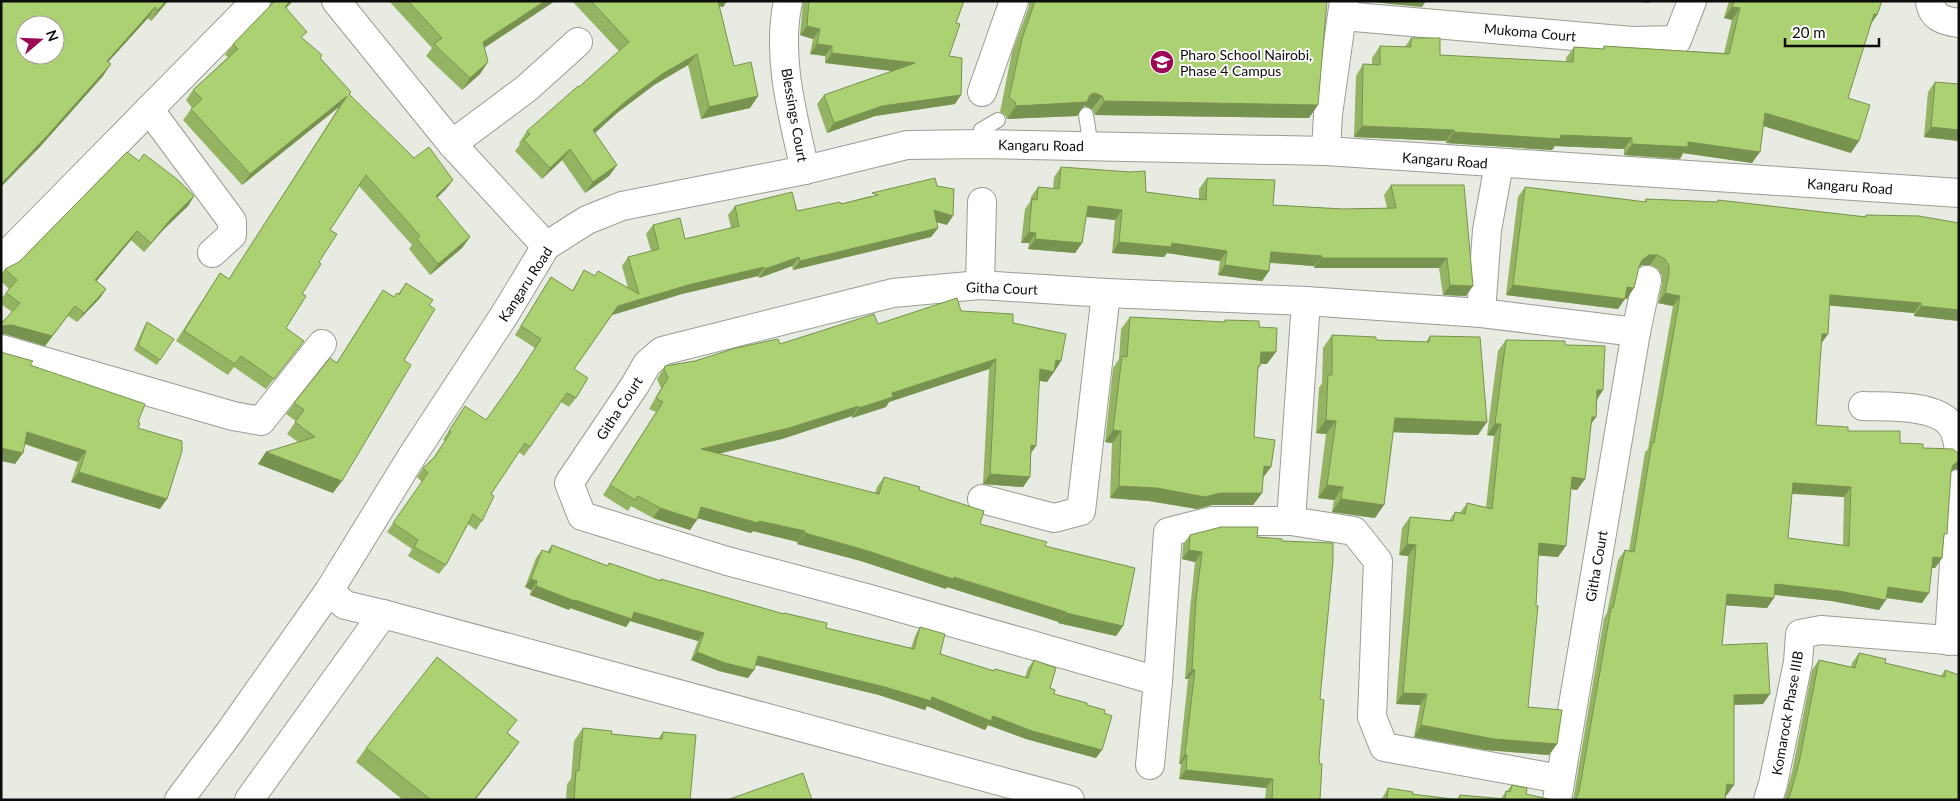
<svg xmlns="http://www.w3.org/2000/svg" width="1960" height="801" font-family="Lato,sans-serif">
<style>
.lines{fill:none;stroke-linecap:round;stroke-linejoin:round}
.service-casing{stroke:#999d94;stroke-width:16}
.minor-casing{stroke:#999d94;stroke-width:30}
.tertiary-casing{stroke:#999d94;stroke-width:30}
.service{stroke:#fff;stroke-width:14}
.minor{stroke:#fff;stroke-width:28}
.tertiary{stroke:#fff;stroke-width:28}
.wall{fill:#94b463;fill-rule:evenodd}
.shaded-wall{fill:#789250}
.building{fill:#acd173;stroke:#789250;fill-rule:evenodd}
.labels{text-anchor:middle;dominant-baseline:central;stroke-width:4;stroke-linejoin:round;paint-order:stroke}
.street-label{font-size:14px;fill:#0b0d0a;stroke:#fff}
.poi-label{font-size:14px;fill:#0b0d0a;stroke:#fff;text-anchor:start}
</style>
<rect width="100%" height="100%" fill="#e7ebe1"/>
<g class="lines">
<g class="service-casing">
<g id="service">
<path d="M1086 115 1091 147"/>
<path d="M983 144 981 130 998 120"/>
</g>
</g>
<g class="minor-casing">
<g id="minor">
<path d="M336 1 452 144 546 246"/>
<path d="M788 1C776 57 793 116 805 170"/>
<path d="M1930 1C1932 18 1944 21 1959 23"/>
<path d="M1343 16 1632 41 1677 40 1692 1"/>
<path d="M982 92 1014 1"/>
<path d="M149 109 232 221V235L212 253"/>
<path d="M452 144 527 88 578 42"/>
<path d="M1326 151 1328 114 1344 1"/>
<path d="M1 260 256 1"/>
<path d="M980 285 982 202"/>
<path d="M1481 313 1487 230 1499 164"/>
<path d="M1 349 233 416 261 421 322 344"/>
<path d="M1863 406C1886 407 1936 404 1951 425 1957 433 1958 442 1959 451"/>
<path d="M982 499 1054 518 1081 511 1106 293"/>
<path d="M1291 521 1306 301"/>
<path d="M1949 641 1959 484"/>
<path d="M1158 681 866 598 727 561 582 516 569 483 635 385 647 364 662 351 893 293 980 285 1106 293 1306 301 1481 313 1636 332"/>
<path d="M1150 765 1158 681 1168 532 1212 521H1291L1354 531 1378 561 1372 717 1384 747 1560 779"/>
<path d="M179 800 229 733 329 591 345 605 383 614 1070 800"/>
<path d="M249 800 383 614"/>
<path d="M1557 800 1636 332 1647 280"/>
<path d="M1768 800 1773 784 1798 662 1800 634 1821 630 1959 641"/>
</g>
</g>
<g class="tertiary-casing">
<path id="tertiary" d="M329 591 412 456 505 314 546 246 587 220 622 206 805 170 907 145 983 144 1326 151 1959 193"/>
</g>
<use href="#service" class="service"/>
<use href="#minor" class="minor"/>
<use href="#tertiary" class="tertiary"/>
</g>
<g class="wall">
<path d="M1 1H168L151 21 148 18 108 62 103 76 38 149Z"/>
<path d="M271 1H293L286 8 302 39 351 92 349 95 414 158 453 180 445 190 437 198 470 237 462 248 430 275 409 249 412 245 359 186 330 230 319 262 302 294 286 328 296 351 266 389 234 367 228 375 176 341 220 273 229 279 339 107 242 185 183 120 192 108 186 100 193 90 228 57 225 55 233 44 271 5Z"/>
<path d="M389 1H555L484 48 488 62 480 74 462 90 426 56 432 48Z"/>
<path d="M572 1H727L723 7 719 6 734 66 758 96 750 108 701 119 688 65 654 85 617 113 595 133 617 165 609 176 585 193 562 160 542 179 515 151 520 144 519 143 527 131 579 87 619 51Z"/>
<path d="M803 1H964L956 23 949 56 955 104 875 116 827 133 817 104 824 95 893 71 825 63V56L810 54 813 39 800 35Z"/>
<path d="M1029 1H1327L1309 118 1095 115 1092 109 1085 106 1083 107 1077 116 1007 119 1005 115 1000 112 1012 52 1029 6Z"/>
<path d="M1729 1H1882L1877 15 1871 23 1848 98 1851 153 1763 126 1752 163 1683 153 1680 159 1624 155V149L1555 146 1552 150 1446 143V141L1354 137 1356 76 1363 64H1372V58L1380 46 1405 47 1411 38 1440 55 1566 62V58L1574 47 1602 49 1604 46 1724 53 1732 20 1724 18Z"/>
<path d="M1935 82 1959 84V141L1924 137 1928 92Z"/>
<path d="M139 161 194 196 188 206 163 230 144 252 131 240 96 281 106 289 100 298 77 322 68 316 45 346 5 334 1 335V323L12 312 1 304V299L9 289 1 281V274L5 269 19 262Z"/>
<path d="M1061 167 1146 192 1199 199V189L1207 178 1273 205 1343 209 1387 208 1384 195 1391 185H1464L1466 296 1443 295 1439 268H1314V266L1270 263 1269 271 1262 281 1218 275 1220 261 1167 253 1164 257 1112 253 1115 220 1086 217 1082 243 1075 253 1028 249 1029 243H1021L1025 209 1030 202 1031 197 1038 187 1053 189 1054 177Z"/>
<path d="M1525 187 1644 202 1646 199 1717 202 1718 200 1864 217 1866 215 1959 223V321L1914 316V313L1829 305 1828 334 1821 343 1816 425 1848 431 1900 443 1923 448 1953 470 1951 471 1942 558 1935 568H1932L1922 603 1886 598 1879 610 1832 601 1774 595 1767 608 1726 605 1722 645 1763 704 1734 705 1727 795H1726L1725 800H1573L1604 618 1607 613 1618 560 1625 550 1629 551 1645 452 1648 449 1673 306 1658 303 1662 283V276L1658 269 1650 265H1642L1639 268 1627 299 1625 298 1618 309 1506 295 1518 197ZM1792 494 1844 497 1843 545 1788 538Z"/>
<path d="M870 196 947 225 936 222 938 228 931 237 793 270 792 266 759 278 758 276 682 294 612 315 574 369 576 398 569 407 561 402 524 456 519 452 491 494 482 521 476 530 468 524 446 565 439 574 408 556 412 549 387 532 422 482 417 477 423 468 433 458 445 441 443 440 459 415 486 420 511 385 535 348 515 335 551 277 572 291 584 270 594 276 628 288 622 266 628 257 651 251 646 234 653 225 685 239 731 228 728 215 735 206 797 211 841 204Z"/>
<path d="M406 283 429 305 404 360 333 493 258 464 266 452 298 442 287 434 296 421 286 414 294 403 337 362 383 290 394 297 398 294Z"/>
<path d="M961 311 1013 323 1061 361 1047 382 1039 381 1031 453 1030 477 1023 487 983 484 989 369 889 402 886 407 852 418V416L782 439 718 454 875 493 877 487 884 477 919 490 980 524 1045 546 1123 626 1116 636 1058 623 1059 622 947 587 946 589 861 561 797 544 798 542 753 531 751 533 697 518 690 530 653 518 631 506 628 511 603 495 656 412 649 409 661 388 657 379 665 366 695 361 878 324Z"/>
<path d="M1130 317 1224 322 1225 320 1259 327 1267 364H1261L1258 369 1254 437 1271 467 1263 477 1262 493 1253 505H1212L1197 509 1149 501 1110 498 1112 443 1105 442 1113 368 1119 359 1121 329Z"/>
<path d="M147 322 160 360 157 365 134 350 144 327Z"/>
<path d="M1332 335 1376 340 1426 342 1430 336 1478 435 1393 432 1375 518 1332 512 1334 500 1318 498 1326 434 1316 433 1319 388 1322 383 1323 348Z"/>
<path d="M1506 340 1565 345 1603 390 1597 400 1596 417 1591 424 1585 479 1577 490 1571 489 1558 557 1538 555 1528 707 1557 744 1549 755 1486 750 1414 737 1420 705 1396 704 1408 556 1399 555 1402 528 1410 517 1449 521 1455 512 1460 513 1467 503 1486 507 1494 436 1487 435 1498 351Z"/>
<path d="M4 353 30 365 138 422V428L160 509 71 482 78 462 24 444 15 464Z"/>
<path d="M1190 535 1257 537 1282 541 1320 699 1319 759 1320 800H1265L1266 788 1179 779 1181 764H1179L1188 679H1185L1190 609 1195 562 1182 559 1183 544Z"/>
<path d="M552 545 607 566 609 563 660 581 661 579 783 614 784 613 826 628 911 648 915 636 920 627 940 654 993 671 995 669 1025 677 1028 668 1034 660 1054 694 1087 705 1096 758 1026 739 988 725 985 730 927 706 925 710 879 695 755 665 748 678 719 671 691 660 698 641 630 621 626 627 570 608 569 610 530 595 531 590 525 587 536 558 542 550 547 552Z"/>
<path d="M1859 653 1885 663 1941 676 1945 670 1959 800H1784L1792 772 1812 670 1819 660 1851 667 1852 663Z"/>
<path d="M583 728 611 734 658 739 663 732 690 800H566L567 784 571 779 574 741Z"/>
<path d="M508 733 519 742 509 756 475 800H403L356 762 366 748Z"/>
<path d="M1512 785 1526 794 1553 800H1381L1388 788 1412 794 1457 799 1460 795 1501 799 1506 791H1507Z"/>
</g>
<g class="shaded-wall">
<path d="M166 1H168L151 21 158 10Z"/>
<path d="M290 1H293L277 17 285 7Z"/>
<path d="M545 1H555L475 54 483 42Z"/>
<path d="M708 1H727L723 7 707 3Z"/>
<path d="M1367 1H1426L1422 7 1390 4Z"/>
<path d="M1630 1H1650L1649 3Z"/>
<path d="M155 7 148 18 99 72 107 61Z"/>
<path d="M1732 7 1740 8 1732 20 1724 18Z"/>
<path d="M1874 14 1877 15 1869 27Z"/>
<path d="M807 26 820 29 813 39 800 35Z"/>
<path d="M817 44 832 46 825 56 810 54Z"/>
<path d="M832 53 915 63 909 73 825 63Z"/>
<path d="M697 54 688 65 654 85 617 113 585 142 593 130 626 101 662 74Z"/>
<path d="M488 62 480 74 462 90 470 78Z"/>
<path d="M111 64 103 76 38 149 1 187V184Z"/>
<path d="M1095 93 1102 96 1092 109 1085 106 1083 107 1077 116 1007 119 1016 106Z"/>
<path d="M961 95 955 104 875 116 827 133 834 123 882 106Z"/>
<path d="M347 96 339 107 242 185 250 174Z"/>
<path d="M758 96 750 108 701 119 709 107Z"/>
<path d="M1104 101 1318 105 1309 118 1095 115Z"/>
<path d="M1765 113 1859 141 1851 153 1757 124Z"/>
<path d="M1362 126 1454 130 1446 141 1354 137Z"/>
<path d="M1931 127 1959 130V141L1924 137Z"/>
<path d="M1454 132 1561 135 1632 138 1624 149 1555 146 1552 150 1446 143Z"/>
<path d="M1688 142 1760 152 1752 163 1683 153 1680 159 1624 155 1632 144Z"/>
<path d="M570 149 562 160 542 179 550 168Z"/>
<path d="M617 165 609 176 585 193 593 182Z"/>
<path d="M453 180 445 190 428 206 436 196Z"/>
<path d="M194 196 188 206 163 230 144 252 151 243 169 221Z"/>
<path d="M1088 206 1122 210 1115 220 1081 216Z"/>
<path d="M934 210 953 216 947 225 927 219Z"/>
<path d="M938 228 931 237 793 270 800 261Z"/>
<path d="M137 231 131 240 89 290 95 280Z"/>
<path d="M1029 232 1036 233 1029 243H1021Z"/>
<path d="M470 237 462 248 430 275 438 264Z"/>
<path d="M1035 239 1082 243 1075 253 1028 249Z"/>
<path d="M1119 242 1172 243 1227 251 1220 261 1167 253 1164 257 1112 253Z"/>
<path d="M1271 252 1322 256 1314 266 1264 262Z"/>
<path d="M1649 255H1657L1650 265H1642L1635 270 1642 260Z"/>
<path d="M799 257 792 266 759 278 765 269Z"/>
<path d="M1321 258H1447L1439 268H1314Z"/>
<path d="M1225 265 1269 271 1262 281 1218 275Z"/>
<path d="M764 267 758 276 682 294 612 315 618 306 688 285Z"/>
<path d="M1450 285 1473 286 1466 296 1443 295Z"/>
<path d="M1513 285 1625 299 1618 309 1506 295Z"/>
<path d="M1627 287 1634 288 1627 299 1620 297Z"/>
<path d="M106 289 100 298 77 322 84 313Z"/>
<path d="M1665 293 1680 296 1673 306 1658 303Z"/>
<path d="M1830 295 1921 303 1914 313 1823 305Z"/>
<path d="M75 306 45 346 5 334 1 335V326L12 325Z"/>
<path d="M1921 306 1959 310V321L1914 316Z"/>
<path d="M1822 334H1828L1821 344Z"/>
<path d="M1261 352H1276L1267 364H1253Z"/>
<path d="M996 359 989 369 889 402 886 407 852 418 859 408 892 393Z"/>
<path d="M1056 360 1061 361 1054 372Z"/>
<path d="M1040 369 1054 372 1047 382 1032 379Z"/>
<path d="M1597 390H1603L1595 401Z"/>
<path d="M859 406 852 416 782 439 694 459 701 449Z"/>
<path d="M1592 417H1596L1588 428Z"/>
<path d="M1395 418 1487 422 1478 435 1386 432Z"/>
<path d="M1326 420 1336 421 1326 434 1316 433Z"/>
<path d="M1495 424H1501L1494 436 1487 435Z"/>
<path d="M1113 430 1121 431 1112 443 1105 442Z"/>
<path d="M27 432 86 451 78 462 20 442Z"/>
<path d="M1031 445 1036 446 1029 456Z"/>
<path d="M1 448 23 453 15 464 1 461Z"/>
<path d="M266 452 342 481 333 493 258 464Z"/>
<path d="M1959 460V469L1953 470 1946 475 1953 465Z"/>
<path d="M1264 466 1271 467 1262 479Z"/>
<path d="M79 472 167 499 160 509 71 482Z"/>
<path d="M990 474 1030 477 1023 487 983 484Z"/>
<path d="M1572 477 1585 479 1577 490 1564 488Z"/>
<path d="M1793 483 1851 487 1844 497 1786 493Z"/>
<path d="M1327 485 1343 487 1334 500 1318 498Z"/>
<path d="M1119 486 1262 493 1253 505H1212L1197 509 1149 501 1110 498Z"/>
<path d="M1341 499 1384 505 1375 518 1332 512Z"/>
<path d="M701 507 805 531 798 542 753 531 751 533 694 517Z"/>
<path d="M660 508 697 520 690 530 653 518Z"/>
<path d="M805 533 868 551 1066 612 1059 622 947 587 946 589 861 561 797 544Z"/>
<path d="M1539 543 1566 546 1558 557 1531 555Z"/>
<path d="M1407 544 1416 545 1408 556 1399 555Z"/>
<path d="M1189 550 1202 552 1195 562 1182 559Z"/>
<path d="M1933 557 1942 558 1935 568 1926 567Z"/>
<path d="M531 579 537 581 531 590 525 587Z"/>
<path d="M1775 584 1839 591 1886 600 1879 610 1832 601 1768 594Z"/>
<path d="M536 586 575 600 634 612 704 633 698 641 630 621 626 627 570 608 569 610 530 595Z"/>
<path d="M1888 587 1929 593 1922 603 1880 597Z"/>
<path d="M1727 594 1774 598 1767 608 1720 605Z"/>
<path d="M1066 613 1123 626 1116 636 1058 623Z"/>
<path d="M697 652 754 670 748 678 719 671 691 660Z"/>
<path d="M758 656 932 697 1102 750 1096 758 1026 739 988 725 985 730 927 706 925 710 879 695 752 664Z"/>
<path d="M1192 669 1195 670 1188 679H1185Z"/>
<path d="M1403 693 1427 694 1420 705 1396 704Z"/>
<path d="M1770 694 1763 704 1727 705 1734 695Z"/>
<path d="M1421 725 1557 744 1549 755 1486 750 1414 737Z"/>
<path d="M519 742 509 756 475 800H474Z"/>
<path d="M1185 754 1187 755 1181 764H1179Z"/>
<path d="M1186 770 1273 779 1266 788 1179 779Z"/>
<path d="M1727 784 1734 785 1727 795 1720 794Z"/>
</g>
<g class="building">
<path d="M1 1H166L158 10 155 7 107 61 111 64 46 137 1 184ZM25 25H55V55H25Z"/>
<path d="M275 1H290L285 7 307 32 301 37 322 55 320 58 351 92 349 94 414 158 429 147 453 180 436 196 470 237 438 264 417 239 420 236 366 175 330 230 337 234 319 262 321 264 302 294 306 296 286 328 304 341 274 379 241 356 235 364 184 331 220 273 229 279 347 96 250 174 191 109 202 99 193 90 238 49 233 44Z"/>
<path d="M408 1H545L483 42 488 62 470 78 434 44 442 38Z"/>
<path d="M591 1H718L734 66 751 62 758 96 709 107 697 54 662 74 626 101 593 130 617 165 593 182 570 149 550 168 524 140 530 134 527 131 578 86 579 87 629 42Z"/>
<path d="M809 1H964L956 23 960 24 949 56 962 58 961 95 882 106 834 123 824 95 915 63 832 53V46L817 44 820 29 807 26Z"/>
<path d="M1035 1H1327L1318 105 1104 101 1102 96 1095 93 1090 95 1087 102 1016 106 1015 102 1009 98 1022 39Z"/>
<path d="M1734 1H1882L1877 15 1874 14 1848 98 1870 105 1859 141 1765 113 1760 152 1688 142V147L1632 144V138L1561 135 1560 139 1454 132V130L1362 126 1363 64 1380 65V46L1411 47V38H1440V55L1573 62 1574 47 1604 49V46L1729 54 1740 8 1732 7Z"/>
<path d="M1935 82 1959 84V130L1931 127Z"/>
<path d="M127 152 139 161 144 154 178 180 194 196 169 221 151 243 137 231 95 280 106 289 84 313 75 306 52 336 12 325 1 326 2 323 20 303 6 293 17 280 5 269 19 262Z"/>
<path d="M1061 167 1130 172 1145 171 1146 192 1206 200 1207 178 1275 180 1273 205 1343 209 1396 208 1391 185H1464L1473 286 1450 285 1447 258H1321L1322 256 1271 252 1269 271 1225 265 1227 251 1172 243 1171 247 1119 242 1122 210 1088 206 1082 243 1035 239 1036 233 1029 232 1032 199 1037 200 1038 187 1059 189Z"/>
<path d="M935 178 937 186 954 189 953 216 934 210 938 228 800 261 799 257 765 269 764 267 688 285 618 306 574 369 588 378 576 398 567 393 530 447 525 443 491 494 494 496 482 521 473 514 446 565 414 547 418 540 393 523 428 473 423 468 434 458 451 432 449 431 465 406 486 420 517 376 541 339 521 326 551 277 573 291 584 270 595 276 598 271 639 294 628 257 659 249 653 225 680 218 685 239 739 226 735 206 792 192 797 211 840 202 841 204 878 195 872 193Z"/>
<path d="M1525 187 1646 202V199L1718 202V200L1866 217V215L1919 216 1959 223V310L1921 306V303L1830 295 1828 334H1822L1816 425 1848 427V431H1900V443L1923 444V448L1953 449 1959 454V460L1953 465 1951 472 1947 534H1944L1942 558 1933 557 1929 593 1888 587 1886 600 1839 591 1775 584 1774 598 1727 594 1722 645 1767 643 1770 694 1734 695V785L1727 784 1725 800H1576L1579 792 1611 608H1613L1625 550 1634 552 1652 442 1654 443 1680 296 1665 293 1669 273V266L1665 259 1657 255H1649L1642 260 1639 267 1634 288 1627 287 1625 299 1513 285ZM1793 483 1851 487 1849 546 1788 538Z"/>
<path d="M406 283 433 300 429 305 435 309 404 360 411 365 342 481 266 452 315 437 295 422 304 410 294 403 330 358 337 363 383 290 394 297 397 293 399 295Z"/>
<path d="M957 298 961 311 1013 314V323L1066 334 1061 361 1056 360 1054 372 1040 369 1036 446 1031 445 1030 477 990 474 996 359 892 393 893 397 859 408V406L789 428 701 449 879 494 884 477 920 487 919 490 984 511 980 524 1047 542 1045 546 1135 568 1123 626 1066 613V612L954 577 953 579 868 551 805 533V531L759 521 758 523 701 507 697 520 660 508 638 496 635 500 610 485 663 402 656 398 668 378 664 369 665 366 695 361 736 348 778 339 780 344 874 314 878 324Z"/>
<path d="M1130 317 1225 322V320L1259 321V327L1277 328 1276 352H1261L1260 366H1258L1254 437 1275 440 1271 467 1264 466 1262 493H1220L1205 497 1157 488 1119 486 1121 431 1113 430 1122 356 1127 357Z"/>
<path d="M147 322 174 339 160 360 138 345Z"/>
<path d="M1332 335 1376 337V340L1429 342 1430 336 1480 337 1487 422 1395 418 1384 505 1341 499 1343 487 1327 485 1336 421 1326 420 1328 375H1332Z"/>
<path d="M1506 340 1565 341V345L1605 346 1603 390H1597L1596 417H1592L1585 479 1572 477 1566 546 1539 543 1536 606H1538L1528 707 1562 710 1557 744 1494 739 1421 725 1427 694 1403 693 1416 545 1407 544 1410 517 1453 521 1455 512 1465 514 1467 503 1492 509 1501 424H1495Z"/>
<path d="M1 351 4 353 33 361 30 365 145 404 138 422 140 423 138 428 182 441V451L167 499 79 472 86 451 27 432 23 453 1 448Z"/>
<path d="M1221 527H1258L1257 537 1282 539V541L1333 543V562L1320 699 1324 700 1319 759 1320 764H1322L1320 800H1272L1273 779 1186 770 1187 755 1185 754 1195 670 1192 669 1196 600 1202 552 1189 550 1190 535Z"/>
<path d="M552 545 608 566 609 563 661 581V579L784 614V613L827 623 826 628 914 649 920 627 945 634 940 654 994 671 995 669 1028 678 1034 660 1056 668 1050 688 1055 690 1054 694 1087 703V705L1105 710 1104 713 1112 716 1102 750 1032 731 993 716 991 721 932 697 931 701 885 687 758 656 754 670 725 663 697 652 704 633 634 612 632 619 575 600V601L536 586 537 581 531 579 542 550 550 553Z"/>
<path d="M1859 653 1886 659 1885 663 1945 677V670L1959 675V800H1787L1790 795 1799 763 1819 660 1855 668Z"/>
<path d="M437 657 517 720 507 733 519 742 474 800H431L366 748Z"/>
<path d="M583 728 612 731 611 734 662 739 663 732 696 735 690 800H574L576 771H579Z"/>
<path d="M803 773 812 800H727Z"/>
<path d="M1512 785 1527 788 1526 794 1553 800H1387L1388 788 1413 792 1412 794 1459 800 1460 795 1505 799 1506 791 1510 792Z"/>
</g>
<defs>
<g id="school-disc" transform="scale(1.25)"><circle r="9.5" fill="#9d0855" stroke="#fff"/><path d="M0-5L7-2L0 1L-7-2ZM-4 1L0 2.5L4 1V4Q0 6-4 4Z" fill="#fff"/></g>
</defs>
<g fill-rule="evenodd">
<use href="#school-disc" x="1162" y="62"/>
</g>
<g class="labels">
<g class="street-label">
<text transform="translate(1530 32) rotate(5)">Mukoma Court</text>
<text transform="translate(795 115) rotate(80)">Blessings Court</text>
<text transform="translate(1041 145) rotate(1)">Kangaru Road</text>
<text transform="translate(1445 160) rotate(4)">Kangaru Road</text>
<text transform="translate(1850 186) rotate(4)">Kangaru Road</text>
<text transform="translate(525 284) rotate(-57)">Kangaru Road</text>
<text transform="translate(1002 288) rotate(2)">Githa Court</text>
<text transform="translate(619 408) rotate(-57)">Githa Court</text>
<text transform="translate(1596 566) rotate(-80)">Githa Court</text>
<text transform="translate(1787 713) rotate(-80)">Komarock Phase IIIB</text>
</g>
<g class="poi-label">
<text x="1180" y="54">Pharo School Nairobi,<tspan x="1180" dy="16">Phase 4 Campus</tspan></text>
</g>
</g>
<rect width="1960" height="801" fill="none" stroke="#0b0d0a" stroke-width="5"/>
<g transform="translate(40 40) rotate(71)"><circle r="24" fill="#ffffff" stroke="#9d9e9d"/>
<path d="M0-4L9 19L0 12L-9 19Z" fill="#9d0855"/>
<text y="-8" font-size="14" font-weight="bold" text-anchor="middle" fill="#0b0d0a">N</text>
</g>
<path d="M1785 38v8h94v-8" fill="none" stroke="#0b0d0a" stroke-width="2.5"/>
<text x="1792" y="38" font-size="15" fill="#0b0d0a" stroke="#ffffff" stroke-width="4" paint-order="stroke">20 m</text>
</svg>
